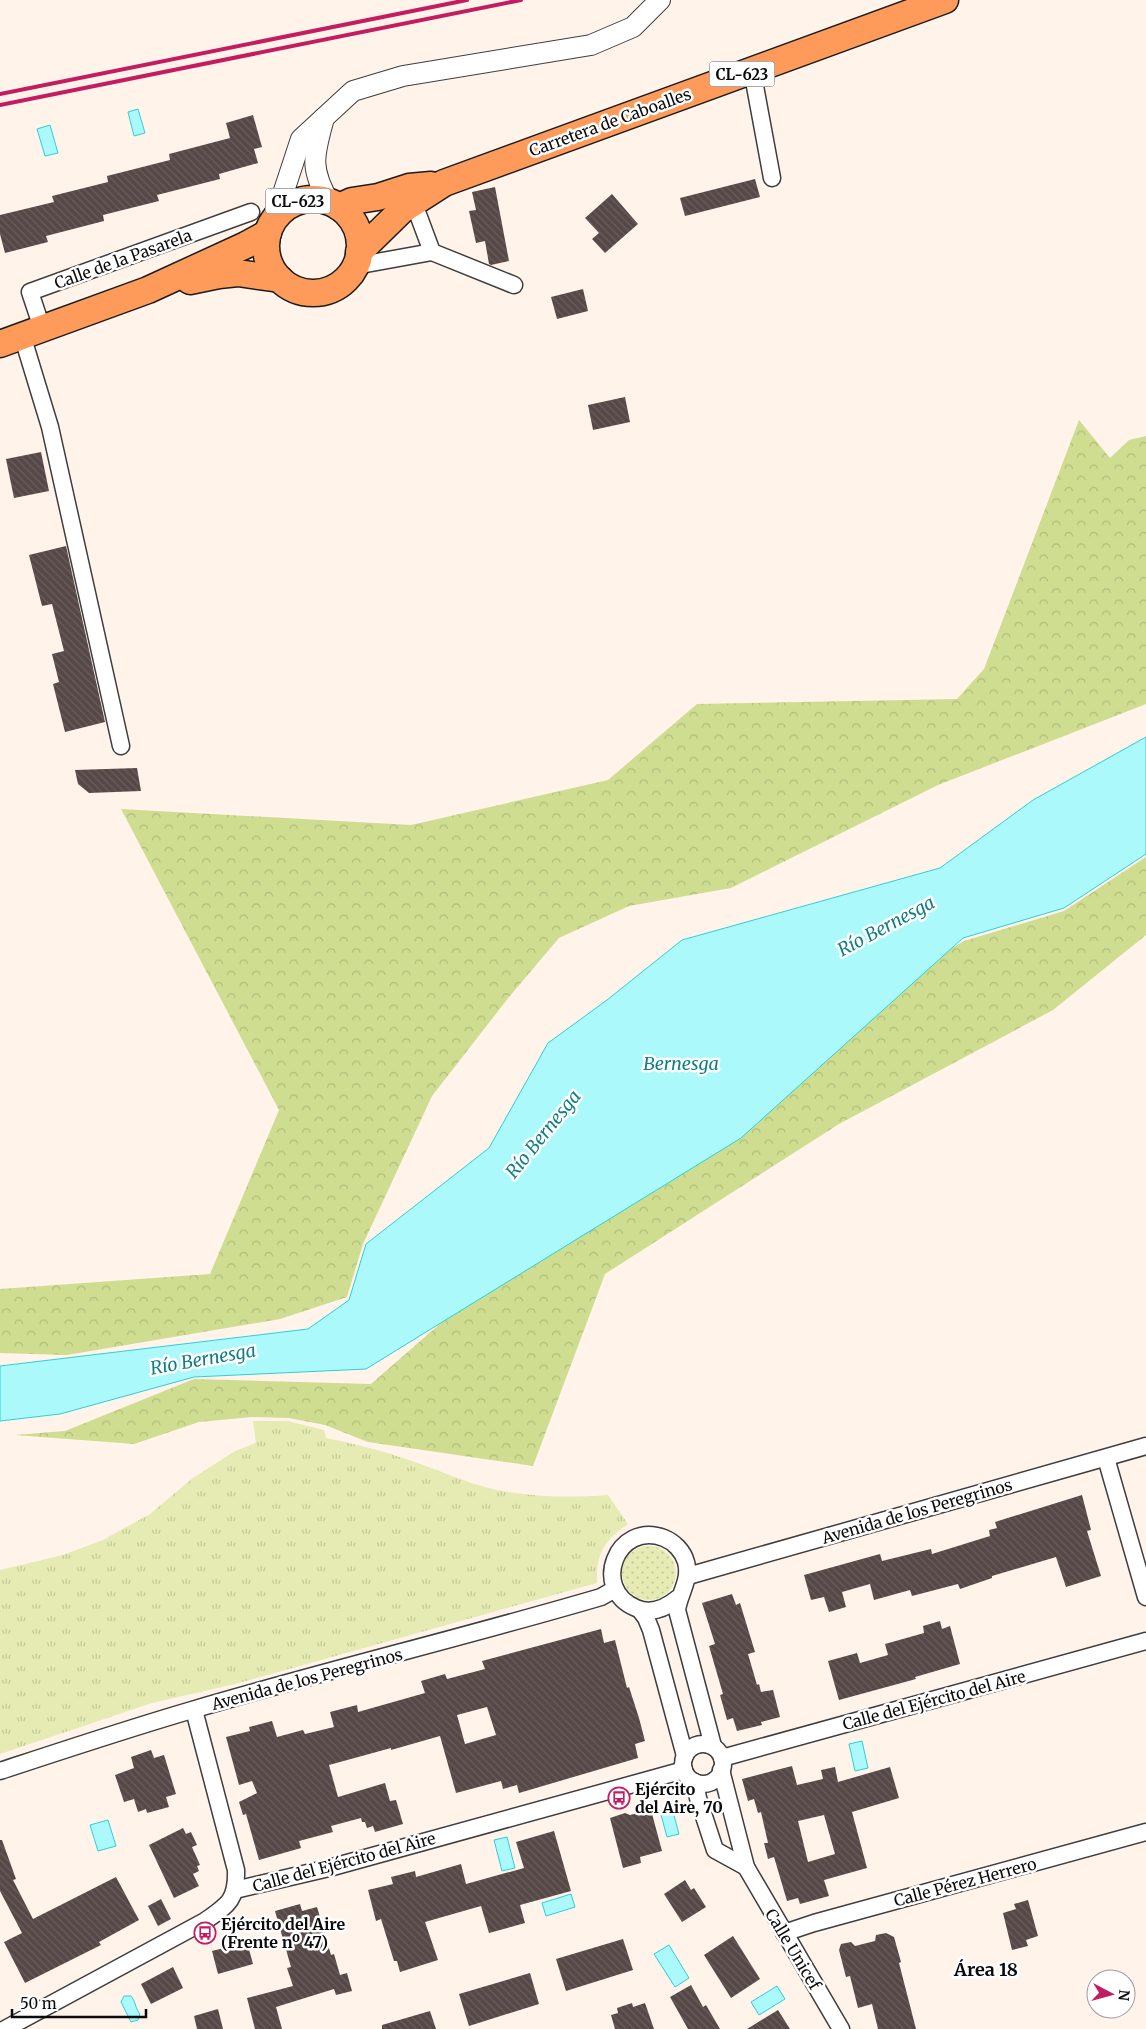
<svg xmlns="http://www.w3.org/2000/svg" width="1146" height="2029" font-family="Merriweather,serif">
<style>
.grass{fill:url(#grass-tufts)}
.forest{fill:url(#forest-crowns)}
.garden{fill:url(#garden-dots)}
.water{fill:#abf9fa;stroke:#2ecfd5}
.building{fill:url(#building-back-hatch);fill-rule:evenodd}
.lines{fill:none;stroke-linecap:round;stroke-linejoin:round}
.minor-casing{stroke:#3e3e3e;stroke-width:19}
.tertiary-casing{stroke:#3e3e3e;stroke-width:22}
.primary-casing{stroke:#1c1c1c;stroke-width:29}
.minor{stroke:#fff;stroke-width:16}
.tertiary{stroke:#fff;stroke-width:20}
.primary{stroke:#ff9b5a;stroke-width:26}
.rail{stroke:#c31c61;stroke-width:4}
.labels{text-anchor:middle;dominant-baseline:central;stroke-width:5;stroke-linejoin:round;paint-order:stroke}
.shield{fill:#fff;stroke:#545454;stroke-width:1}
.shield-label{font-size:15px;font-weight:bold;fill:#0b0b0b}
.street-label{font-size:16px;fill:#0b0b0b;stroke:#fff}
.poi-label{font-size:16px;font-weight:bold;fill:#0b0b0b;stroke:#fff;text-anchor:start}
.water-label{font-size:18px;font-style:italic;fill:#0f7e87;stroke:#fff}
.neighbourhood-label{font-size:18px;font-weight:bold;fill:#0b0b0b;stroke:#fff}
</style>
<defs>
<pattern id="grass-tufts" width="24" height="20" patternUnits="userSpaceOnUse" patternTransform="scale(1.25)"><rect width="24" height="20" fill="#e5ebb2"/><path d="M3 7l-1-3M5 7V3M7 7l1-3M15 17l-1-3M17 17v-4M19 17l1-3" fill="none" stroke="#c3c898"/></pattern>
<pattern id="forest-crowns" width="20" height="18" patternUnits="userSpaceOnUse" patternTransform="scale(1.25)"><rect width="20" height="18" fill="#cfdd90"/><path d="M2 6a3 3 0 1 1 6 0M12 15a3 3 0 1 1 6 0" fill="none" stroke="#b0bc7b"/></pattern>
<pattern id="garden-dots" width="8" height="8" patternUnits="userSpaceOnUse" patternTransform="scale(1.25)"><rect width="8" height="8" fill="#e5ebb2"/><path d="M2 2h.1M6 6h.1" fill="none" stroke="#c3c898" stroke-width="1.8" stroke-linecap="round"/></pattern>
<pattern id="building-back-hatch" width="6" height="6" patternUnits="userSpaceOnUse" patternTransform="scale(1.25)"><rect width="6" height="6" fill="#554847"/><path d="M-1 5l2 2M0 0l6 6M5-1l2 2" fill="none" stroke="#685e5d"/></pattern>
</defs>
<rect width="100%" height="100%" fill="#fff3ea"/>
<path class="grass" d="M253 1421H287L324 1430 326 1438C351 1443 376 1449 400 1457 433 1467 464 1483 497 1490 533 1497 572 1498 608 1495L628 1524C604 1541 596 1553 597 1583L235 1684 152 1703 0 1754V1570L63 1555 103 1540 150 1514 193 1478 235 1451 256 1443Z"/>
<g class="forest">
<path d="M1079 420 1110 458 1129 440 1146 436V704L938 785 731 888 629 906 559 938 509 997 432 1096 363 1244 347 1297 280 1319 67 1355 0 1353V1289L210 1274 279 1110 121 809 411 825 608 780 697 704 957 699 984 669Z"/>
<path d="M1146 857V935L1053 1010 839 1124 605 1274 533 1466 368 1442 325 1425 289 1418 252 1417 199 1422 134 1444 15 1435 65 1431 194 1379 371 1384 714 1085 964 941 1064 911Z"/>
</g>
<circle class="garden" cx="649" cy="1573" r="27"/>
<g class="water">
<path d="M138 109 145 133 134 136 128 112Z"/>
<path d="M50 125 58 153 45 156 37 129Z"/>
<path d="M1146 737V854L1064 908 963 938 741 1138 366 1369 194 1377 60 1414 0 1421V1366L308 1329 349 1300 366 1244 489 1148 548 1043 607 1000 682 940 940 868 1033 800Z"/>
<path d="M862 1741 868 1768 855 1771 849 1744Z"/>
<path d="M672 1808 679 1834 667 1837 660 1811Z"/>
<path d="M108 1820 116 1846 98 1851 90 1825Z"/>
<path d="M507 1837 515 1868 502 1871 494 1840Z"/>
<path d="M571 1894 575 1907 546 1916 542 1903Z"/>
<path d="M669 1945 689 1978 675 1987 654 1954Z"/>
<path d="M777 1986 785 1999 759 2015 751 2002Z"/>
<path d="M124 1996H131C136 2002 135 2008 140 2014L138 2020 131 2022 121 2002Z"/>
</g>
<g class="building">
<path d="M253 115 262 147 254 149 258 163 219 174 220 179 157 195 159 201 103 215 104 221 46 236 48 242 5 253 0 234V215L54 202 52 196 108 182 107 176 170 160 169 154 230 138 226 123Z"/>
<path d="M755 179 760 197 685 216 680 198Z"/>
<path d="M495 187 509 261 491 265 489 264 485 241 476 243 469 211 476 210 472 192Z"/>
<path d="M612 194 638 224 605 253 592 239 599 233 585 218Z"/>
<path d="M583 289 588 311 557 319 551 297Z"/>
<path d="M625 397 630 422 593 430 588 405Z"/>
<path d="M41 452 49 491 14 498 6 459Z"/>
<path d="M66 546 105 722 65 732 53 684 59 682 52 654 64 651 52 604 42 606 29 555Z"/>
<path d="M137 768 141 791 89 793 78 784 75 770Z"/>
<path d="M1082 1495 1091 1530 1087 1531 1101 1576 1066 1587 1056 1557 992 1576V1578L960 1589 958 1584 912 1596 910 1590 874 1600 870 1584 842 1592 846 1607 829 1612 824 1597 811 1600 804 1575 880 1554 882 1561 931 1549 932 1554 990 1536 989 1530 997 1528 995 1522Z"/>
<path d="M732 1594 736 1605 740 1603 755 1652 748 1654 757 1685 759 1684 761 1692 773 1690 780 1717 761 1722 762 1725 737 1731 733 1718 727 1720 720 1695 723 1694 709 1646 715 1644 702 1603Z"/>
<path d="M940 1621 942 1629 950 1626 960 1664 915 1677 916 1679 839 1700 828 1661 857 1653 860 1663 888 1655 885 1644 924 1633 923 1626Z"/>
<path d="M601 1629 604 1643 615 1640 627 1688 629 1687 639 1718 645 1741 635 1744 638 1758 519 1793 517 1785 503 1789 501 1781 456 1793 440 1736 391 1750V1748L329 1765 338 1797 385 1783 390 1801 396 1800 403 1824 375 1832 373 1826 367 1828 365 1822H362L361 1818 331 1826 333 1832 299 1841 301 1848 259 1860 246 1814 243 1815 239 1802 257 1793 252 1781 239 1785 226 1737 250 1731 249 1727 272 1721 277 1737 303 1730 305 1734 334 1727 330 1712 357 1705 358 1712 425 1693 421 1681 445 1674 447 1679 485 1669 482 1661ZM487 1707 496 1735 465 1744 457 1715Z"/>
<path d="M151 1750 154 1758 164 1755 176 1794 166 1797 169 1807 147 1813 146 1809 138 1812 134 1799 124 1802 115 1775 134 1768 131 1757Z"/>
<path d="M792 1766 797 1785 823 1779 821 1770 835 1767 838 1782 890 1767 899 1798 852 1812 867 1868 824 1880 829 1896 800 1904 798 1898 787 1901 774 1857 768 1859 764 1843H768L761 1812 758 1813 754 1799 748 1801 742 1779ZM824 1815 835 1854 808 1862 798 1821Z"/>
<path d="M651 1810 662 1851 640 1857 641 1863 623 1868 610 1818 625 1813 630 1815Z"/>
<path d="M183 1828 186 1834 191 1832 197 1845 192 1847 200 1865 197 1866 199 1871 193 1874 199 1886 174 1898 149 1845Z"/>
<path d="M554 1831 571 1891 520 1905 525 1923 489 1933 481 1906 425 1922 438 1960 400 1972 397 1961H394L381 1919 376 1921 368 1890 393 1884 391 1877 415 1871 416 1877 461 1864 466 1884 524 1868 516 1842Z"/>
<path d="M0 1840H2L16 1879 13 1880 33 1919 116 1877 139 1920 99 1942 101 1945 25 1983 4 1942 22 1933 0 1891Z"/>
<path d="M685 1880 691 1890 694 1888 706 1907 682 1922 664 1894Z"/>
<path d="M161 1899 171 1919 158 1926 148 1906Z"/>
<path d="M1028 1900 1038 1936 1026 1940 1028 1946 1012 1950 1003 1913 1016 1909 1014 1904Z"/>
<path d="M300 1904 302 1911 317 1907 331 1955 334 1954 340 1975 347 1973 352 1991 336 1995 334 1989 276 2007 282 2029H255L247 1998 293 1986 287 1968 291 1967 275 1911Z"/>
<path d="M886 1933 894 1937 901 1962 899 1963 916 2029H878L872 2004 858 2008 850 1976 846 1977 839 1950 841 1944 851 1942 855 1946 875 1941 876 1935Z"/>
<path d="M733 1936 760 1979 731 1998 704 1955Z"/>
<path d="M623 1939 633 1970 566 1991 556 1959Z"/>
<path d="M247 1942 253 1964 218 1974 212 1951Z"/>
<path d="M173 1967 183 1988 151 2004 141 1984Z"/>
<path d="M530 1973 539 2004 469 2026 459 1994Z"/>
<path d="M691 1985 703 2007 706 2005 720 2029H688L670 1997Z"/>
<path d="M632 2003 633 2007 645 2003 654 2029H615L611 2015 618 2013 617 2008Z"/>
<path d="M218 2009 223 2029H197L194 2016Z"/>
<path d="M778 2010 790 2029H747Z"/>
<path d="M430 2011 436 2029H382V2025Z"/>
</g>
<g class="lines">
<g class="minor-casing">
<g id="minor">
<path d="M752 70 772 178"/>
<path d="M413 201 432 252 514 285"/>
<path d="M355 266 432 252"/>
<path d="M42 328 30 292 251 212"/>
<path d="M22 335 50 427 121 746"/>
<path d="M1106 1458 1146 1597"/>
<path d="M688 1576 1146 1446"/>
<path d="M678 1598C666 1608 652 1615 636 1608 590 1589 617 1520 664 1538 674 1542 683 1551 686 1562 691 1580 679 1594 677 1610L713 1746"/>
<path d="M640 1610 646 1618 651 1630 685 1756"/>
<circle cx="703" cy="1764" r="20"/>
<path d="M722 1758 1146 1641"/>
<path d="M721 1770 746 1867 841 2029"/>
<path d="M0 1771C64 1750 127 1729 192 1710 327 1670 465 1637 601 1597L615 1589"/>
<path d="M695 1782 698 1798 715 1850 746 1867"/>
<path d="M235 1890 329 1868 684 1770"/>
<path d="M784 1933 814 1923 1146 1832"/>
<path d="M5 2029 205 1921C228 1905 237 1900 236 1870L194 1710"/>
</g>
</g>
<g class="tertiary-casing">
<g id="tertiary">
<path d="M324 118C314 155 309 167 329 202"/>
<path d="M275 218 301 139 353 91 403 76 591 45 633 27 660 0"/>
</g>
</g>
<g class="primary-casing">
<g id="primary">
<circle cx="313" cy="246" r="47"/>
<path d="M339 207 352 201 378 197 409 187 431 185"/>
<path d="M359 252 402 210 444 183 945 0"/>
<path d="M190 281 219 275 238 273 280 279"/>
<path d="M0 344 148 290 246 245 268 233"/>
</g>
</g>
<use href="#minor" class="minor"/>
<use href="#tertiary" class="tertiary"/>
<use href="#primary" class="primary"/>
<g class="rail">
<path d="M0 94 467 0"/>
<path d="M0 105 521 0"/>
</g>
</g>
<defs>
<g id="bus-ring" transform="scale(1.125)"><circle r="9.5" fill="#fff" stroke="#c31c61" stroke-width="1.5"/><path d="M-5-6H5V4H4V6H2V4H-2V6H-4V4H-5ZM-3.5-4V0h7V-4ZM-3.5 1.2v1.5H-2V1.2ZM2 1.2v1.5H3.5V1.2Z" fill="#c31c61"/></g>
</defs>
<g fill-rule="evenodd">
<use href="#bus-ring" x="619" y="1798"/>
<use href="#bus-ring" x="205" y="1933"/>
</g>
<g class="labels">
<g class="shield">
<rect x="709.5" y="61.5" width="65" height="25" rx="4"/>
<rect x="265.5" y="188.5" width="65" height="25" rx="4"/>
</g>
<g class="shield-label">
<text x="742" y="74">CL-623</text>
<text x="298" y="201">CL-623</text>
</g>
<g class="street-label">
<text transform="translate(610 122) rotate(-20)">Carretera de Caboalles</text>
<text transform="translate(123 259) rotate(-20)">Calle de la Pasarela</text>
<text transform="translate(917 1511) rotate(-16)">Avenida de los Peregrinos</text>
<text transform="translate(307 1679) rotate(-15)">Avenida de los Peregrinos</text>
<text transform="translate(934 1700) rotate(-15)">Calle del Ejército del Aire</text>
<text transform="translate(344 1862) rotate(-15)">Calle del Ejército del Aire</text>
<text transform="translate(965 1882) rotate(-15)">Calle Pérez Herrero</text>
<text transform="translate(793 1949) rotate(59)">Calle Unicef</text>
</g>
<g class="poi-label">
<text x="635" y="1789">Ejército<tspan x="635" dy="18">del Aire, 70</tspan></text>
<text x="221" y="1924">Ejército del Aire<tspan x="221" dy="18">(Frente nº 47)</tspan></text>
</g>
<g class="water-label">
<text transform="translate(886 926) rotate(-28)">Río Bernesga</text>
<text x="681" y="1063">Bernesga</text>
<text transform="translate(543 1134) rotate(-51)">Río Bernesga</text>
<text transform="translate(203 1359) rotate(-10)">Río Bernesga</text>
</g>
<g class="neighbourhood-label">
<text x="986" y="1969">Área 18</text>
</g>
</g>
<g transform="translate(1111 1994) rotate(96)"><circle r="24" fill="#ffffff" stroke="#9d9d9d"/>
<path d="M0-4L9 19L0 12L-9 19Z" fill="#c31c61"/>
<text y="-8" font-size="14" font-weight="bold" text-anchor="middle" fill="#0b0b0b">N</text>
</g>
<path d="M12 2009v8h134v-8" fill="none" stroke="#0b0b0b" stroke-width="2.5"/>
<text x="20" y="2009" font-size="15" fill="#0b0b0b" stroke="#ffffff" stroke-width="4" paint-order="stroke">50 m</text>
</svg>
